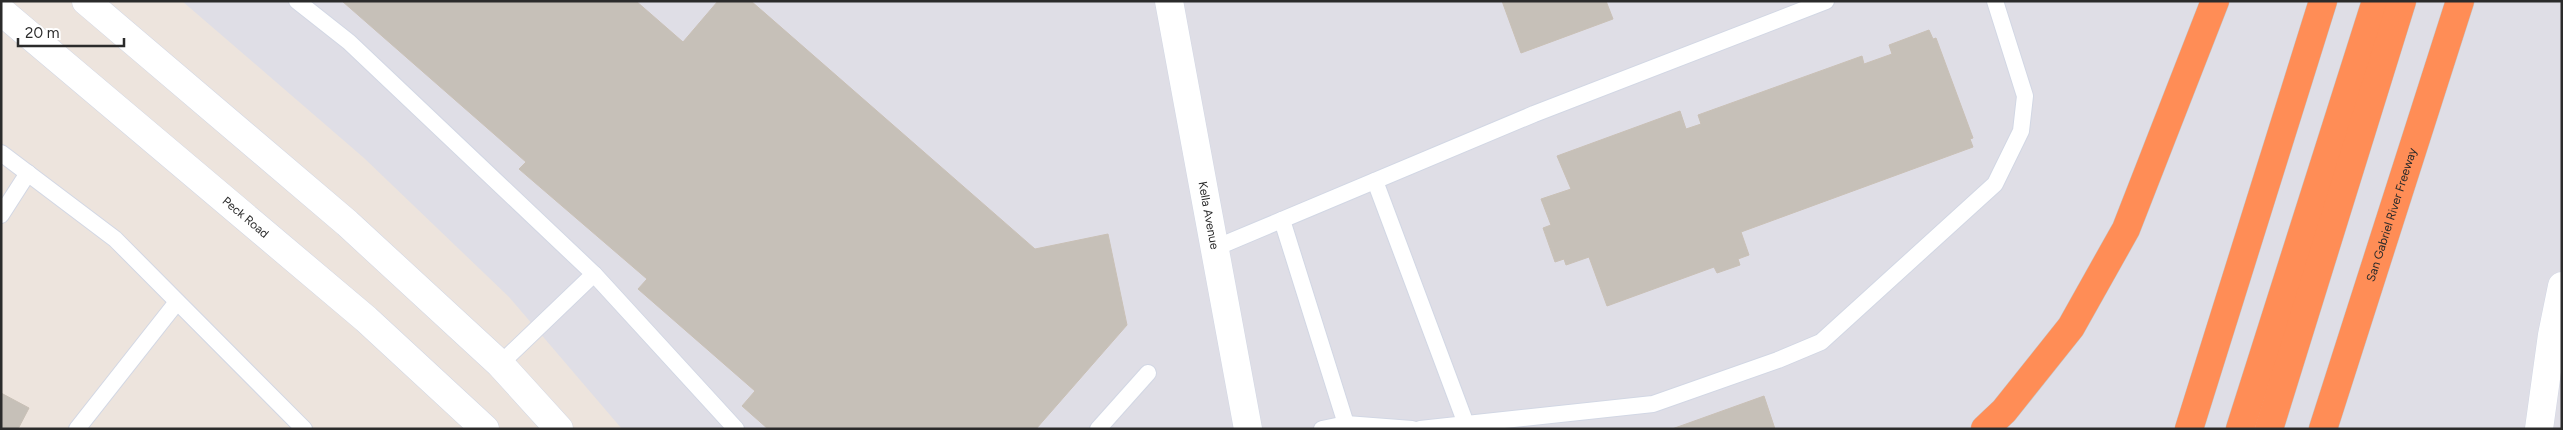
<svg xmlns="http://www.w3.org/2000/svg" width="2563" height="430" font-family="Figtree,sans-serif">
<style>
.industrial{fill:#dfdee6}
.building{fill:#c6c0b8;stroke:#c9c0b6}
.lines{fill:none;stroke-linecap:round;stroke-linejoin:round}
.service-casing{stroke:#d2d7e4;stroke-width:18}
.minor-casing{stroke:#d2d7e4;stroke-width:29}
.secondary-casing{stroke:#d2d7e4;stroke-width:29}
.motorway-casing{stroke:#c4c4c4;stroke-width:29}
.service{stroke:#fff;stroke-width:16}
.minor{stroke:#fff;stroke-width:28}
.secondary{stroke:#fff;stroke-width:28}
.motorway{stroke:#ff8d56;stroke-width:28}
.labels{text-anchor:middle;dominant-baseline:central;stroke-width:5;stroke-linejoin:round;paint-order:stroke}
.street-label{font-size:12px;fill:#2b2b2b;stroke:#fff}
</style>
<rect width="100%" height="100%" fill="#ede4dd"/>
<path class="industrial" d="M182 1H2562V429H622L509 297 364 158Z"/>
<g class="building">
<path d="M342 1H636L683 42 718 1H751L1035 249 1108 234 1127 325 1036 429H768L742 406 755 391 638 289 647 279 519 169 526 162Z"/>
<path d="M1502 1H1606L1613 19 1521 53Z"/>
<path d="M1929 30 1933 39 1936 38 1973 138 1970 139 1973 147 1741 232 1749 255 1738 259 1740 265 1717 273 1714 267 1607 306 1589 257 1566 265 1564 259 1555 262 1543 228 1551 225 1541 199 1571 189 1557 156 1680 111 1686 129 1701 124 1698 115 1862 56 1864 64 1892 54 1889 45Z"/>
<path d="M1 393 29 408 18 429H1Z"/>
<path d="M1764 396 1775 429H1672Z"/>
</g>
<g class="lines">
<g class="service-casing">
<g id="service">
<path d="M297 1 349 42 594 274"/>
<path d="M1 153 115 239 304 429"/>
<path d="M1375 181 1466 424"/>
<path d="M1 215 28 173"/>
<path d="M1282 220 1346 424"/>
<path d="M1215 248 1534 114 1826 1"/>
<path d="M500 364 594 274 736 429"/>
<path d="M77 429 177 302"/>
<path d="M1098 429 1148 373"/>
<path d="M1322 429 1346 424 1412 429"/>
<path d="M1420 429 1653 404 1778 360 1821 342 1995 184 2021 131 2025 96 1995 1"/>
</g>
</g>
<g class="minor-casing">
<g id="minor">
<path id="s1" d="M1169 1 1248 429"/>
</g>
</g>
<g class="secondary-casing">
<g id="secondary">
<path d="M86 1 347 223 500 364 559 429"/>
<path id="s2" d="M1 11 366 319 485 429"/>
<path d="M2539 429 2552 335 2562 286"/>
</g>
</g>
<g class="motorway-casing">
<g id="motorway">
<path d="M1985 429 2004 411 2071 327 2126 229 2215 1"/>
<path d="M2189 429 2323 1"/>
<path d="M2240 429 2376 1"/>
<path d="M2269 429 2402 1"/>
<path id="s3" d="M2323 429 2460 1"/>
</g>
</g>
<use href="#service" class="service"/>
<use href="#minor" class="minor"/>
<use href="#secondary" class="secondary"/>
<use href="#motorway" class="motorway"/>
</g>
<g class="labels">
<g class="street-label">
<text stroke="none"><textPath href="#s1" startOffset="218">Kella Avenue</textPath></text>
<text stroke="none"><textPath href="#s3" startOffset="225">San Gabriel River Freeway</textPath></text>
<text stroke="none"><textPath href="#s2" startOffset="320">Peck Road</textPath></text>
</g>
</g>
<rect width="2563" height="430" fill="none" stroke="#2b2b2b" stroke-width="5"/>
<path d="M18 38v8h106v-8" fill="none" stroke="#2b2b2b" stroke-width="2.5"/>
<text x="25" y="38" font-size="15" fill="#2b2b2b" stroke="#ffffff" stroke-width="4" paint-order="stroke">20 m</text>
</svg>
